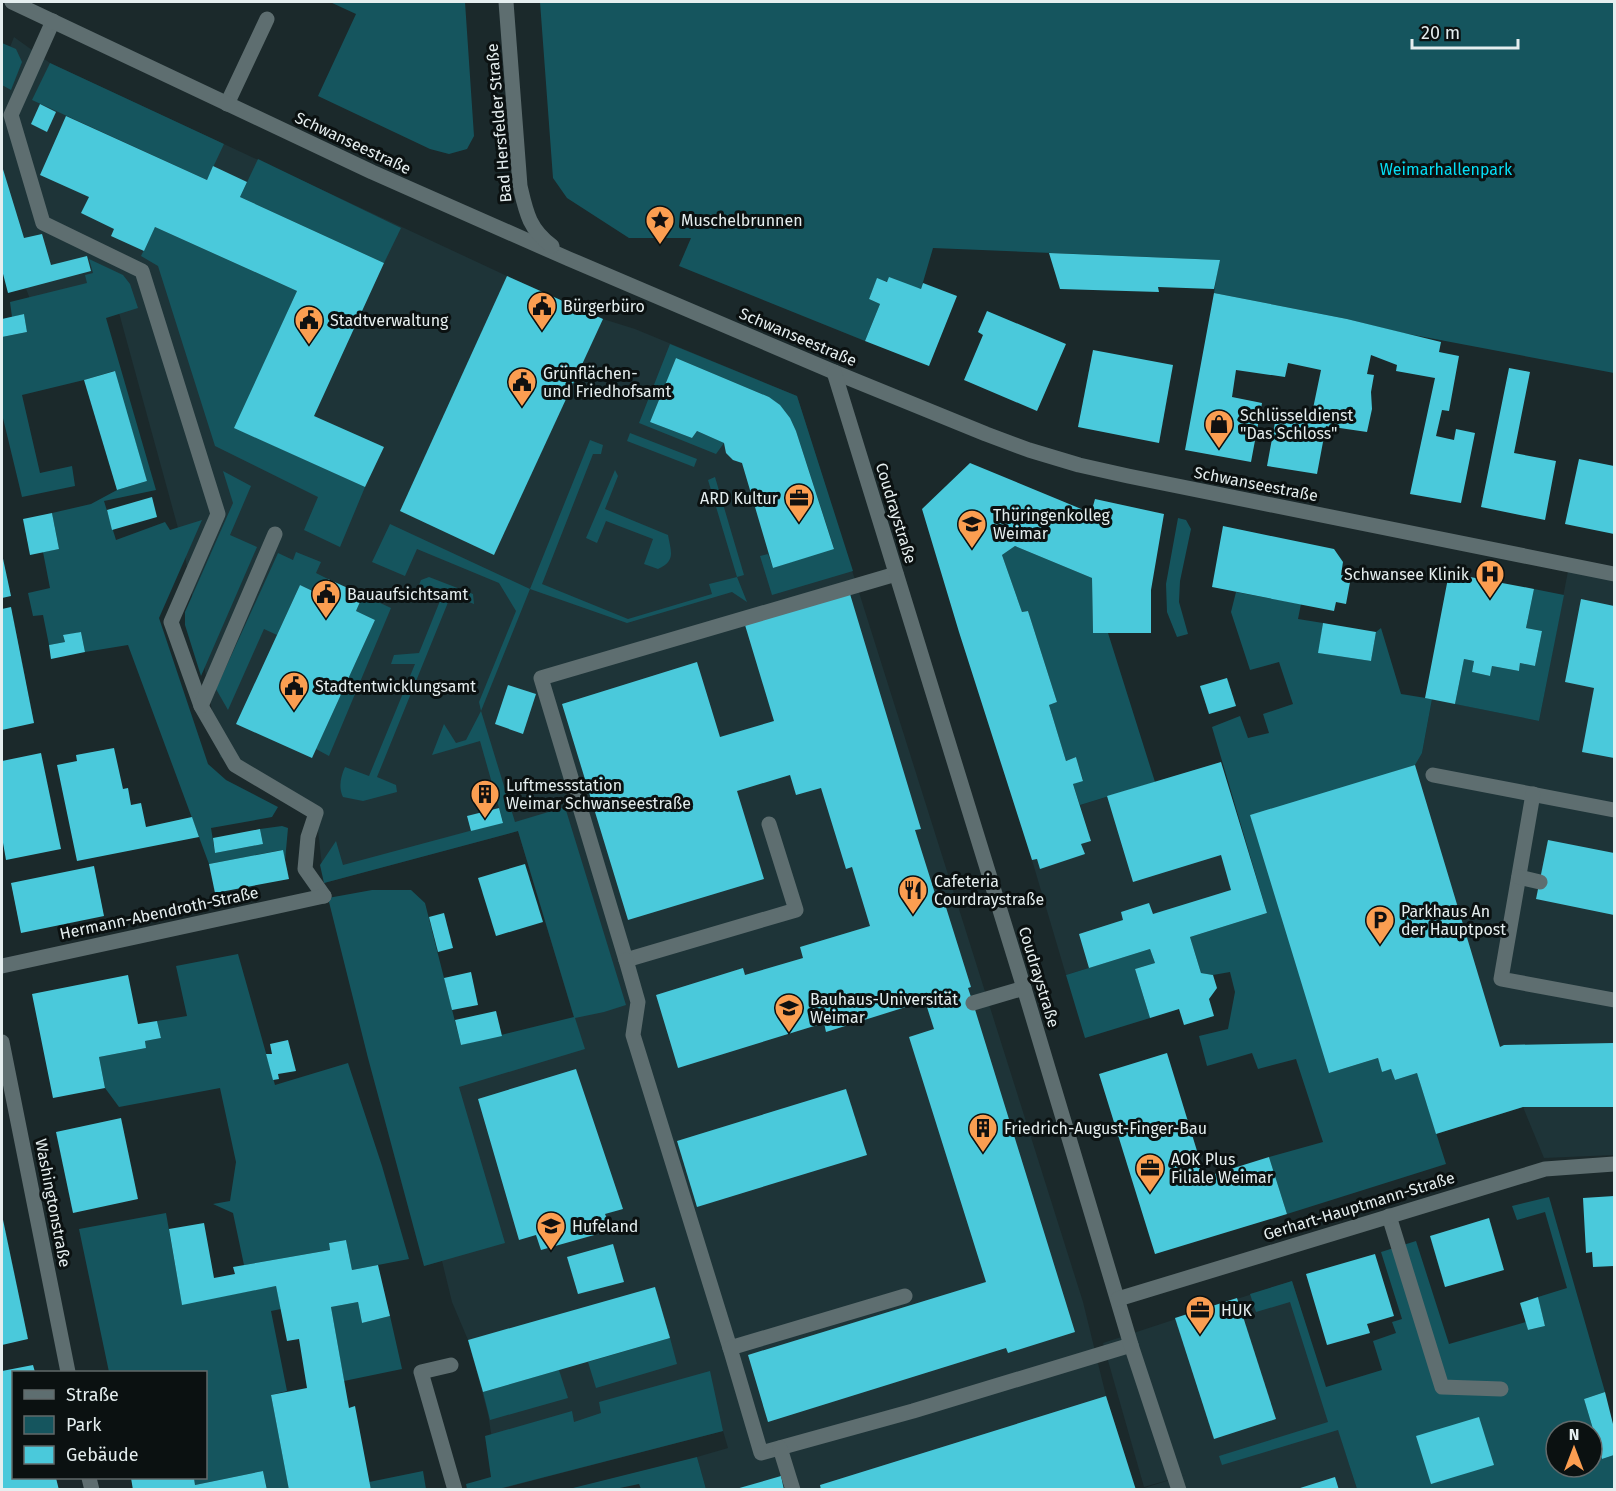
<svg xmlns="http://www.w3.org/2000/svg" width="1616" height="1491" font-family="'Fira Sans',sans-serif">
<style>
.built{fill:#1e3438}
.green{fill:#15555e;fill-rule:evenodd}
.building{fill:#4ac9db}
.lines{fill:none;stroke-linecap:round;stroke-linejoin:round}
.lane{stroke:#5e6e70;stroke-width:15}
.street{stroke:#5e6e70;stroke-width:15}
.labels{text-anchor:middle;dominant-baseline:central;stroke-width:6;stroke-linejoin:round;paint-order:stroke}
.street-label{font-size:16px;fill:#e5eeef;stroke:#0b1111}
.park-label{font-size:16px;fill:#06dff6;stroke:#0b1111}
.poi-label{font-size:16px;fill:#e5eeef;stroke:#0b1111;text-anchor:start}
</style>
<rect width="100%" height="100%" fill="#1b292b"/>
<g class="built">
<path d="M14 37 50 63 507 276 603 319 635 329 797 396 1083 1302 1106 1396 1136 1489H706L697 1457 728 1448 723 1431 500 1489 488 1414 468 1340 452 1302 442 1261 424 1266 461 1045 574 1018 518 831 324 883 316 813 220 757 184 550 110 280 30 299 2 228V67Z"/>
<path d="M1569 566 1614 575V1155L1544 1158 1523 1107 1436 1134 1417 1073 1395 1080 1382 1072 1377 1058 1329 1073 1393 772 1422 753 1432 699 1539 721Z"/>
<path d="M1221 762 1267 913 1066 975 1032 860 1037 859 1041 868 1084 854 1081 844 1091 841 1080 805Z"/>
<path d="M1292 1281 1357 1489H1141L1186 1475 1144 1487 1103 1343Z"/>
</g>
<g class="green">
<path d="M330 2H465L474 136 467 149 449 154 430 149 318 96 356 14Z"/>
<path d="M540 2H1614V373L1403 333 1347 319 1214 293 1219 260 933 248 921 289 877 279 869 299 880 304 865 341 679 266 691 238H629L567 198 553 178Z"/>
<path d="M2 43 16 49 22 62 11 90 2 85Z"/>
<path d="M50 63 224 144 207 180 32 100Z"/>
<path d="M258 159 401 228 384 263 240 197Z"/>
<path d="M155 227 297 291 235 428 365 487 340 547 304 530 318 497 215 446 158 266 141 256Z"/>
<path d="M89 259 123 275 130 284 138 308 106 318 156 490 104 501 116 540 165 522 170 530 202 520 159 618 208 764 226 780 278 807 272 817 211 828 215 853 263 844 260 829 282 826 288 828 285 861 282 850 209 864 128 645 85 652 81 632 63 636 65 642 49 645 43 615 33 616 28 593 50 588 43 552 59 549 52 513 91 504 117 490 147 481 114 371 84 380 22 395 40 473 72 466 75 486 22 497 2 414V337L27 332 24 314 12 317 10 302 87 283 85 275 93 273Z"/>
<path d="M670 344 797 396 853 571 772 595 760 556 768 554 773 568 834 548 796 431C789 416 782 406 769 397L676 358 650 422 692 438 697 431 724 443 716 454 639 423Z"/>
<path d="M630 433 697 459 694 467 627 441Z"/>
<path d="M590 440 603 445 601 454H593L542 584 628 619 712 594 709 584 737 577 708 480 715 477 744 575 737 577 747 602 732 592 627 623 530 589 481 711 515 822 565 807 626 1005 604 1012 575 1018 585 1049 459 1087 505 1243 424 1266 368 1058 328 898 372 890H411L425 903 461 1045 574 1017 518 831 324 883 320 865 336 841 343 865 503 822 480 741 432 755 444 724 456 743 466 740 481 711 479 702 516 611 499 583 417 549 405 576 372 562 390 524 530 589Z"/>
<path d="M615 470 618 476 605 509 668 535C671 552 676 561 658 569L644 564 653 539 606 521 597 543 586 538Z"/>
<path d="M223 471 251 486 230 535 257 547 201 676 185 625V612L233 503Z"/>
<path d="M1178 518 1186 520 1191 529 1180 581 1179 602 1188 634 1177 637 1167 612 1166 584Z"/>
<path d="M1015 546 1092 578 1093 633H1108L1155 782 1080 805 1073 784 1083 780 1076 757 1066 761 1049 705 1057 702 1028 611 1022 612 1002 555Z"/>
<path d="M296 552 321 562 316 573 328 579 321 595 300 585 277 635 264 629 228 710 216 689 278 553 293 560Z"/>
<path d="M429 577 473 594 474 604 451 595 377 777 396 785 397 792 363 801 343 797C338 787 341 776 345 767L369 776 415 664H391L394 655 419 653 444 591 431 586 417 590 421 580Z"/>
<path d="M1534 589 1564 595 1539 721 1455 704 1464 659 1474 661 1472 672 1490 676 1492 666 1519 671 1520 663 1535 666 1542 631 1526 628Z"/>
<path d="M1236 592 1301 604 1298 619 1323 623 1319 653 1371 661 1376 632 1381 628 1401 694 1432 699 1422 753 1415 765 1393 772 1329 1073 1378 1058 1382 1072 1391 1069 1395 1080 1417 1073 1446 1164 1287 1214 1269 1157 1323 1142 1296 1059 1258 1069 1252 1053 1207 1066 1199 1036 1228 1029 1235 992 1230 972 1213 975 1201 973 1190 937 1267 913 1212 727 1240 716 1248 738 1269 733 1263 714 1293 704 1279 662 1250 670 1231 612Z"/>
<path d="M363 595 391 608 329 756 316 749 375 620 356 611Z"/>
<path d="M1150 949 1155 963 1135 969 1150 1018 1085 1038 1066 975Z"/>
<path d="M238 954 275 1085 348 1063 382 1166 409 1259 352 1270 346 1240 329 1243 330 1250 244 1265 233 1213 213 1204 230 1201 236 1162 220 1088 119 1107 105 1088 99 1057 146 1048 145 1041 161 1038 157 1021 187 1016 176 966Z"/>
<path d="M1549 1197 1605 1392 1584 1399 1602 1459 1614 1455V1489H1357L1338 1430 1222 1465 1219 1456 1328 1422 1290 1302 1256 1312 1250 1294 1292 1281 1326 1387 1382 1370 1373 1341 1396 1333 1392 1322 1402 1319 1381 1252 1416 1241 1449 1344 1526 1322 1528 1330 1545 1326 1538 1297 1567 1288 1545 1212 1517 1220 1512 1206ZM1556 1431H1592V1467H1556Z"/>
<path d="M166 1213 182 1304 276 1286 281 1309 271 1311 287 1391 271 1395 289 1489H267L263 1471 195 1485 194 1478H206V1372H109L79 1229Z"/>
<path d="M358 1302 362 1323 390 1316 402 1369 344 1381 331 1307Z"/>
<path d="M670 1338 677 1364 596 1388 588 1362Z"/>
<path d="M559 1370 568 1398 490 1420 483 1392Z"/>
<path d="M710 1371 723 1431 498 1489H467L466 1484 491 1477 485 1436 572 1411 574 1422 601 1413 599 1402Z"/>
<path d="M697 1457 706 1489H641L639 1484 615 1489H569Z"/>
<path d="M423 1471 426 1489H371L369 1482Z"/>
</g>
<g class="building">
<path d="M40 104 56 112 47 132 31 124Z"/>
<path d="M66 116 207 180 213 166 247 182 240 197 384 263 314 416 384 447 365 487 234 428 297 291 155 227 144 251 111 236 114 229 81 213 89 197 40 175Z"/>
<path d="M2 166 24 238 42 234 51 265 87 256 91 271 8 293 2 270Z"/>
<path d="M1049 253 1220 260 1214 289 1158 287 1159 292 1060 289Z"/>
<path d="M507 276 603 319 494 555 400 511Z"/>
<path d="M889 277 921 289 923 283 957 296 929 366 865 341 880 304 869 299 877 278 887 282Z"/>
<path d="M1214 293 1347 319 1441 342 1439 352 1459 356 1449 411 1442 410 1436 436 1454 440 1456 429 1475 433 1461 503 1410 494 1435 378 1396 371 1397 365 1371 355 1367 374 1374 375 1371 392 1372 409 1367 432 1326 426 1317 474 1267 466 1276 417 1310 423 1321 370 1288 363 1285 377 1236 370 1232 397 1262 403 1251 462 1185 450Z"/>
<path d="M987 311 1066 344 1037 411 964 380 983 335 978 332Z"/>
<path d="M24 314 27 332 2 337V319Z"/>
<path d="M1093 350 1173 365 1159 443 1078 427Z"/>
<path d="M676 358 769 397 780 405 790 418 796 431 834 549 773 568 742 463 733 460 726 453 724 443 697 431 692 438 650 422Z"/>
<path d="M1509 368 1530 372 1514 453 1556 461 1545 520 1481 507Z"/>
<path d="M115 371 147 481 117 490 84 380Z"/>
<path d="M1579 459 1614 466V534L1565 524Z"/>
<path d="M970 463 1091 513 1095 499 1164 514 1151 590V633H1093L1092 578 1015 546 1002 555 1022 612 1028 611 1057 702 1049 705 1066 761 1076 757 1083 781 1073 784 1091 841 1081 844 1085 854 1040 869 1037 859 1032 860 959 632 922 509Z"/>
<path d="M152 497 157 517 112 530 107 510Z"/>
<path d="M52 513 59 549 30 555 23 519Z"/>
<path d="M1223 526 1334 549 1343 562 1341 575 1351 577 1346 604 1336 602 1334 611 1212 587Z"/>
<path d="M2 554 11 596 2 598Z"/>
<path d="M1449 573 1534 589 1526 628 1542 631 1535 666 1520 663 1519 671 1492 666 1490 676 1472 672 1474 661 1464 659 1455 704 1425 698Z"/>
<path d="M328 579 363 595 356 611 375 620 312 758 236 724 300 585 321 595Z"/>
<path d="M850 594 921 829 915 830 938 903 944 901 971 987 968 988 973 1003 1075 1332 1008 1353 1006 1348 768 1422 748 1355 986 1282 909 1037 934 1029 925 1001 826 1032 824 1023 678 1068 656 995 743 968 745 975 803 958 800 947 870 926 852 867 846 869 821 788 796 795 790 775 737 791 764 879 628 920 562 704 697 662 720 737 774 721 745 625Z"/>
<path d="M1581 599 1614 606V758L1582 752 1594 688 1565 682Z"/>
<path d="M11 607 34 723 2 730V609Z"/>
<path d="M1323 623 1376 632 1371 661 1318 653Z"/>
<path d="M81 632 85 652 51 659 49 645 65 642 63 635Z"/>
<path d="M1227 678 1236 706 1209 714 1200 686Z"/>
<path d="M508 685 536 694 523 734 495 724Z"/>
<path d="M114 748 123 789 128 788 131 805 141 803 146 827 192 817 199 837 77 861 57 765 77 761 76 755Z"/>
<path d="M41 753 61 849 6 860 2 837V761Z"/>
<path d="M1221 762 1267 913 1190 937 1201 973 1213 975 1217 988 1209 999 1214 1016 1184 1025 1179 1009 1150 1018 1135 969 1155 963 1150 949 1089 968 1079 934 1123 920 1121 912 1149 903 1153 914 1231 890 1221 855 1133 882 1107 796Z"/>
<path d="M1415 765 1500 1047 1504 1045 1614 1043V1107H1523L1436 1134 1417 1073 1395 1080 1391 1069 1382 1072 1378 1058 1329 1073 1250 815Z"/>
<path d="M499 808 503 823 471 831 467 816Z"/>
<path d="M260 829 263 844 215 853 213 838Z"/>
<path d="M1548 840 1614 853V915L1536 899Z"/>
<path d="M283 850 289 879 215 893 209 864Z"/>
<path d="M525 864 543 922 496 936 478 878Z"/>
<path d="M94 866 104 916 21 933 11 883Z"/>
<path d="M444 913 453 948 438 952 429 917Z"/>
<path d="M471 972 478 1005 452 1010 444 978Z"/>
<path d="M128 975 138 1024 157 1021 161 1038 145 1041 146 1048 99 1057 105 1088 53 1098 32 994Z"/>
<path d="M496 1011 502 1036 461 1045 455 1020Z"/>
<path d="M288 1040 296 1071 278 1074 279 1079 273 1080 266 1054H272L270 1044Z"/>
<path d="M1167 1053 1205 1177 1269 1157 1287 1214 1155 1254 1099 1074Z"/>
<path d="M576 1069 623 1209 605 1214 612 1230 541 1250 536 1235 519 1240 478 1099Z"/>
<path d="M846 1089 867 1155 697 1207 677 1141Z"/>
<path d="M121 1118 138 1199 73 1213 56 1132Z"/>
<path d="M1614 1196V1266L1593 1267 1592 1252 1586 1253 1583 1198Z"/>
<path d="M2 1215 28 1339 2 1345Z"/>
<path d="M1489 1218 1504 1270 1445 1287 1430 1236Z"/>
<path d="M204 1223 214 1278 235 1274 233 1267 330 1250 329 1243 346 1240 352 1270 378 1265 390 1316 362 1323 358 1302 331 1307 349 1408 355 1406 371 1490H289L271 1395 307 1388 299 1339 287 1341 276 1286 182 1305 169 1229Z"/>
<path d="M613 1244 624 1282 578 1294 567 1257Z"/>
<path d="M1375 1254 1394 1316 1367 1324 1370 1333 1327 1345 1306 1274Z"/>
<path d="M655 1287 670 1338 483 1392 468 1340Z"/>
<path d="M1538 1297 1545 1326 1528 1330 1520 1303Z"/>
<path d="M1237 1298 1276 1419 1214 1439 1175 1318Z"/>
<path d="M33 1365 35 1372H14V1478H56L59 1490H2V1371Z"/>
<path d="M1605 1392 1614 1428V1455L1602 1459 1584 1399Z"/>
<path d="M1106 1396 1136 1490H1050L1049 1488 1044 1490H821L820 1485Z"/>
<path d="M1479 1417 1494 1465 1431 1484 1416 1436Z"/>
<path d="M263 1471 267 1490H133L131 1478H194L195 1485Z"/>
<path d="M781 1476 784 1490H736V1489Z"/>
<path d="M1335 1477 1339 1490H1297V1489Z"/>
</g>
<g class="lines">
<g class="lane">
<path d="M53 21 11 115 43 223 142 271 218 514 171 622 201 706 235 765 316 813 308 837 305 869 324 896"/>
<path d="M227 104 267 19"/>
<path d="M201 706 275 534"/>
<path d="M1433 775 1614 810"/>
<path d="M1533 794 1501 979 1614 1000"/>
<path d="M769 824 796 910 626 960 541 678 896 574"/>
<path d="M1519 877 1540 882"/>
<path d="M626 960 638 1002 633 1035 730 1348"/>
<path d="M973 1003 1024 988"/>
<path d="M1389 1216 1442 1387 1501 1389"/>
<path d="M905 1296 730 1348 761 1453 913 1411 1131 1345"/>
<path d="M780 1448 793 1490"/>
</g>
<g class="street">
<path d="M12 2 372 172 569 259 834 372 986 434 1029 450 1079 465 1128 476 1614 574"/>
<path d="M506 2 520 186C526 212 529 229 552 246"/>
<path d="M834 372 1024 988 1131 1345 1179 1490"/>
<path d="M2 966 324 896"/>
<path d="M2 1042 68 1372"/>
<path d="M1118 1299 1545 1169 1614 1164"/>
<path d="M451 1365 421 1372 455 1490"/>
<path d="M89 1478 92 1490"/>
</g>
</g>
<defs>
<g id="sight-pin" transform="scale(1.5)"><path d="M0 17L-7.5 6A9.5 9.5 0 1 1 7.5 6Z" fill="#fb9e51" stroke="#0b1111"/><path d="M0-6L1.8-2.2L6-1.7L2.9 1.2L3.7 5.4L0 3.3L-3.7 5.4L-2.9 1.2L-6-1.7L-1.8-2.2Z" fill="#111"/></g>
<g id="civic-pin" transform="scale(1.5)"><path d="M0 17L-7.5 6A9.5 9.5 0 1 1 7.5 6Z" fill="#fb9e51" stroke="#0b1111"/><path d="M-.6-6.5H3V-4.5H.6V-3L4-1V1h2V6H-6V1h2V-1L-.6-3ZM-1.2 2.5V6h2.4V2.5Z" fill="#111"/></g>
<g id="shop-pin" transform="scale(1.5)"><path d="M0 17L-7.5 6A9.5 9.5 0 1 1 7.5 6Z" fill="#fb9e51" stroke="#0b1111"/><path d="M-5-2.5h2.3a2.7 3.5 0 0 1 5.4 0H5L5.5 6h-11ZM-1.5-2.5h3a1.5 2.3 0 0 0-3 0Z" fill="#111"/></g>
<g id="office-pin" transform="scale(1.5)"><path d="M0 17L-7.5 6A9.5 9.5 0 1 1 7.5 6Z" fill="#fb9e51" stroke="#0b1111"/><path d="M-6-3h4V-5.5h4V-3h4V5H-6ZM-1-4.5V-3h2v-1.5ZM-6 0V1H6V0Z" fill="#111"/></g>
<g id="school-pin" transform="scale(1.5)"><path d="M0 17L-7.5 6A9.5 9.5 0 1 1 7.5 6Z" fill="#fb9e51" stroke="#0b1111"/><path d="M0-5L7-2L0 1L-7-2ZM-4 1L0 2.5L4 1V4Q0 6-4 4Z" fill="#111"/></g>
<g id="hospital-pin" transform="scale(1.5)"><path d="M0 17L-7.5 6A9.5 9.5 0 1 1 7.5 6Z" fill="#fb9e51" stroke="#0b1111"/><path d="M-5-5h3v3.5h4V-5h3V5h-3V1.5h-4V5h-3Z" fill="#111"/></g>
<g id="building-pin" transform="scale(1.5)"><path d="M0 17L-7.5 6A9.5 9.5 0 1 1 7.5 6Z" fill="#fb9e51" stroke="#0b1111"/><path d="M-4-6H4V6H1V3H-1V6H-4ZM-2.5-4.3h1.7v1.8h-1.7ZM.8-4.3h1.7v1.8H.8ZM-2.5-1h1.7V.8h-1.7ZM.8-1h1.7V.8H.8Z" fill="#111"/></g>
<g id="restaurant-pin" transform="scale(1.5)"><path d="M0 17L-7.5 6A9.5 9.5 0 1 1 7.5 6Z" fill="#fb9e51" stroke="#0b1111"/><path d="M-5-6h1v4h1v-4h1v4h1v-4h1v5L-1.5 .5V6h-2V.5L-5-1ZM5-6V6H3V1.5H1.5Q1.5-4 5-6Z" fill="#111"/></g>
<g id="parking-pin" transform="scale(1.5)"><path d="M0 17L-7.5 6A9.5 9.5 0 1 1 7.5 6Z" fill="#fb9e51" stroke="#0b1111"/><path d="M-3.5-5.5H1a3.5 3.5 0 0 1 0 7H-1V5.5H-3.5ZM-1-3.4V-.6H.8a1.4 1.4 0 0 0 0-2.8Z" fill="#111"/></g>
<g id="university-pin" transform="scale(1.5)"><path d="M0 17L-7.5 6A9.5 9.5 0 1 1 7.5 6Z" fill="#fb9e51" stroke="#0b1111"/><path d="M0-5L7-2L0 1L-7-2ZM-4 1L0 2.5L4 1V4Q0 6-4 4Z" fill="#111"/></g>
</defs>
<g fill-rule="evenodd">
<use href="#sight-pin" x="660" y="220"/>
<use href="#civic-pin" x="542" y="306"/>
<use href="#civic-pin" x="309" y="320"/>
<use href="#civic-pin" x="522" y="382"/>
<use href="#shop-pin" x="1219" y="424"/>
<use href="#office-pin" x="799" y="498"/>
<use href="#school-pin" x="972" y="524"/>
<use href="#hospital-pin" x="1490" y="574"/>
<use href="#civic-pin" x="326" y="594"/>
<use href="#civic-pin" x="294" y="686"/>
<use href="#building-pin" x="485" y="794"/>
<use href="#restaurant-pin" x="913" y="890"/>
<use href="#parking-pin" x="1380" y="920"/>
<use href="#university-pin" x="789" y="1008"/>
<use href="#building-pin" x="983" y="1128"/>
<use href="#office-pin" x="1150" y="1168"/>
<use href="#school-pin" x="551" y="1226"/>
<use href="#office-pin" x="1200" y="1310"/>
</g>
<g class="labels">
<g class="street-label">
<text transform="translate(499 123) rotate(-95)">Bad Hersfelder Straße</text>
<text transform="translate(353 143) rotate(25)">Schwanseestraße</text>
<text transform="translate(798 337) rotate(23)">Schwanseestraße</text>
<text transform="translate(1256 484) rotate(11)">Schwanseestraße</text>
<text transform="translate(896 513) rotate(73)">Coudraystraße</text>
<text transform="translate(159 913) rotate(-12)">Hermann-Abendroth-Straße</text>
<text transform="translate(1039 977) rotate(73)">Coudraystraße</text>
<text transform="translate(53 1203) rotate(79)">Washingtonstraße</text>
<text transform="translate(1359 1206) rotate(-17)">Gerhart-Hauptmann-Straße</text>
</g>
<g class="park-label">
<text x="1446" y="169">Weimarhallenpark</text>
</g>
<g class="poi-label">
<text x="681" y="220">Muschelbrunnen</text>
<text x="563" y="306">Bürgerbüro</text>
<text x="330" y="320">Stadtverwaltung</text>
<text x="543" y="373">Grünflächen-<tspan x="543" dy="18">und Friedhofsamt</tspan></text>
<text x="1240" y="415">Schlüsseldienst<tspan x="1240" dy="18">"Das Schloss"</tspan></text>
<text x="778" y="498" text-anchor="end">ARD Kultur</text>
<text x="993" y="515">Thüringenkolleg<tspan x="993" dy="18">Weimar</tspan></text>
<text x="1469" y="574" text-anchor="end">Schwansee Klinik</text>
<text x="347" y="594">Bauaufsichtsamt</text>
<text x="315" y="686">Stadtentwicklungsamt</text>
<text x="506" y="785">Luftmessstation<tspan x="506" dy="18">Weimar Schwanseestraße</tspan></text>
<text x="934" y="881">Cafeteria<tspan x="934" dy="18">Courdraystraße</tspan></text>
<text x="1401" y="911">Parkhaus An<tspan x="1401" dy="18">der Hauptpost</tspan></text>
<text x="810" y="999">Bauhaus-Universität<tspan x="810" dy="18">Weimar</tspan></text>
<text x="1004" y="1128">Friedrich-August-Finger-Bau</text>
<text x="1171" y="1159">AOK Plus<tspan x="1171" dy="18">Filiale Weimar</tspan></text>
<text x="572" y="1226">Hufeland</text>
<text x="1221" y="1310">HUK</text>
</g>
</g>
<rect width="1616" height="1491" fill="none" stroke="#e5eeef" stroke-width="6"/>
<rect x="12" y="1371" width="195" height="108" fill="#0b1111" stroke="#62696a" stroke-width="1.5"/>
<rect x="24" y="1390" width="30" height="9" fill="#5e6e70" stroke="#62696a" stroke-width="1.5"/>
<text x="66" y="1401" font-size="18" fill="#e5eeef">Straße</text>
<rect x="24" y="1416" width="30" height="18" fill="#15555e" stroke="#62696a" stroke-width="1.5"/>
<text x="66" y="1431" font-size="18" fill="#e5eeef">Park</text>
<rect x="24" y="1446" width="30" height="18" fill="#4ac9db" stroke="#62696a" stroke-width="1.5"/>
<text x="66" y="1461" font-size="18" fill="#e5eeef">Gebäude</text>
<g transform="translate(1574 1449)"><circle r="28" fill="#0b1111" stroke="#62696a" stroke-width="1.5"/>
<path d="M0-4.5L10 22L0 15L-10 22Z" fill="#fb9e51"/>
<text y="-9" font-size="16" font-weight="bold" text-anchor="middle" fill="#e5eeef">N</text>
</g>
<path d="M1412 39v9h106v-9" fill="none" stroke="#e5eeef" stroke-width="3"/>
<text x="1421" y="39" font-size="18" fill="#e5eeef" stroke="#0b1111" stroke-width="4.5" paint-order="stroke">20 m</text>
</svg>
